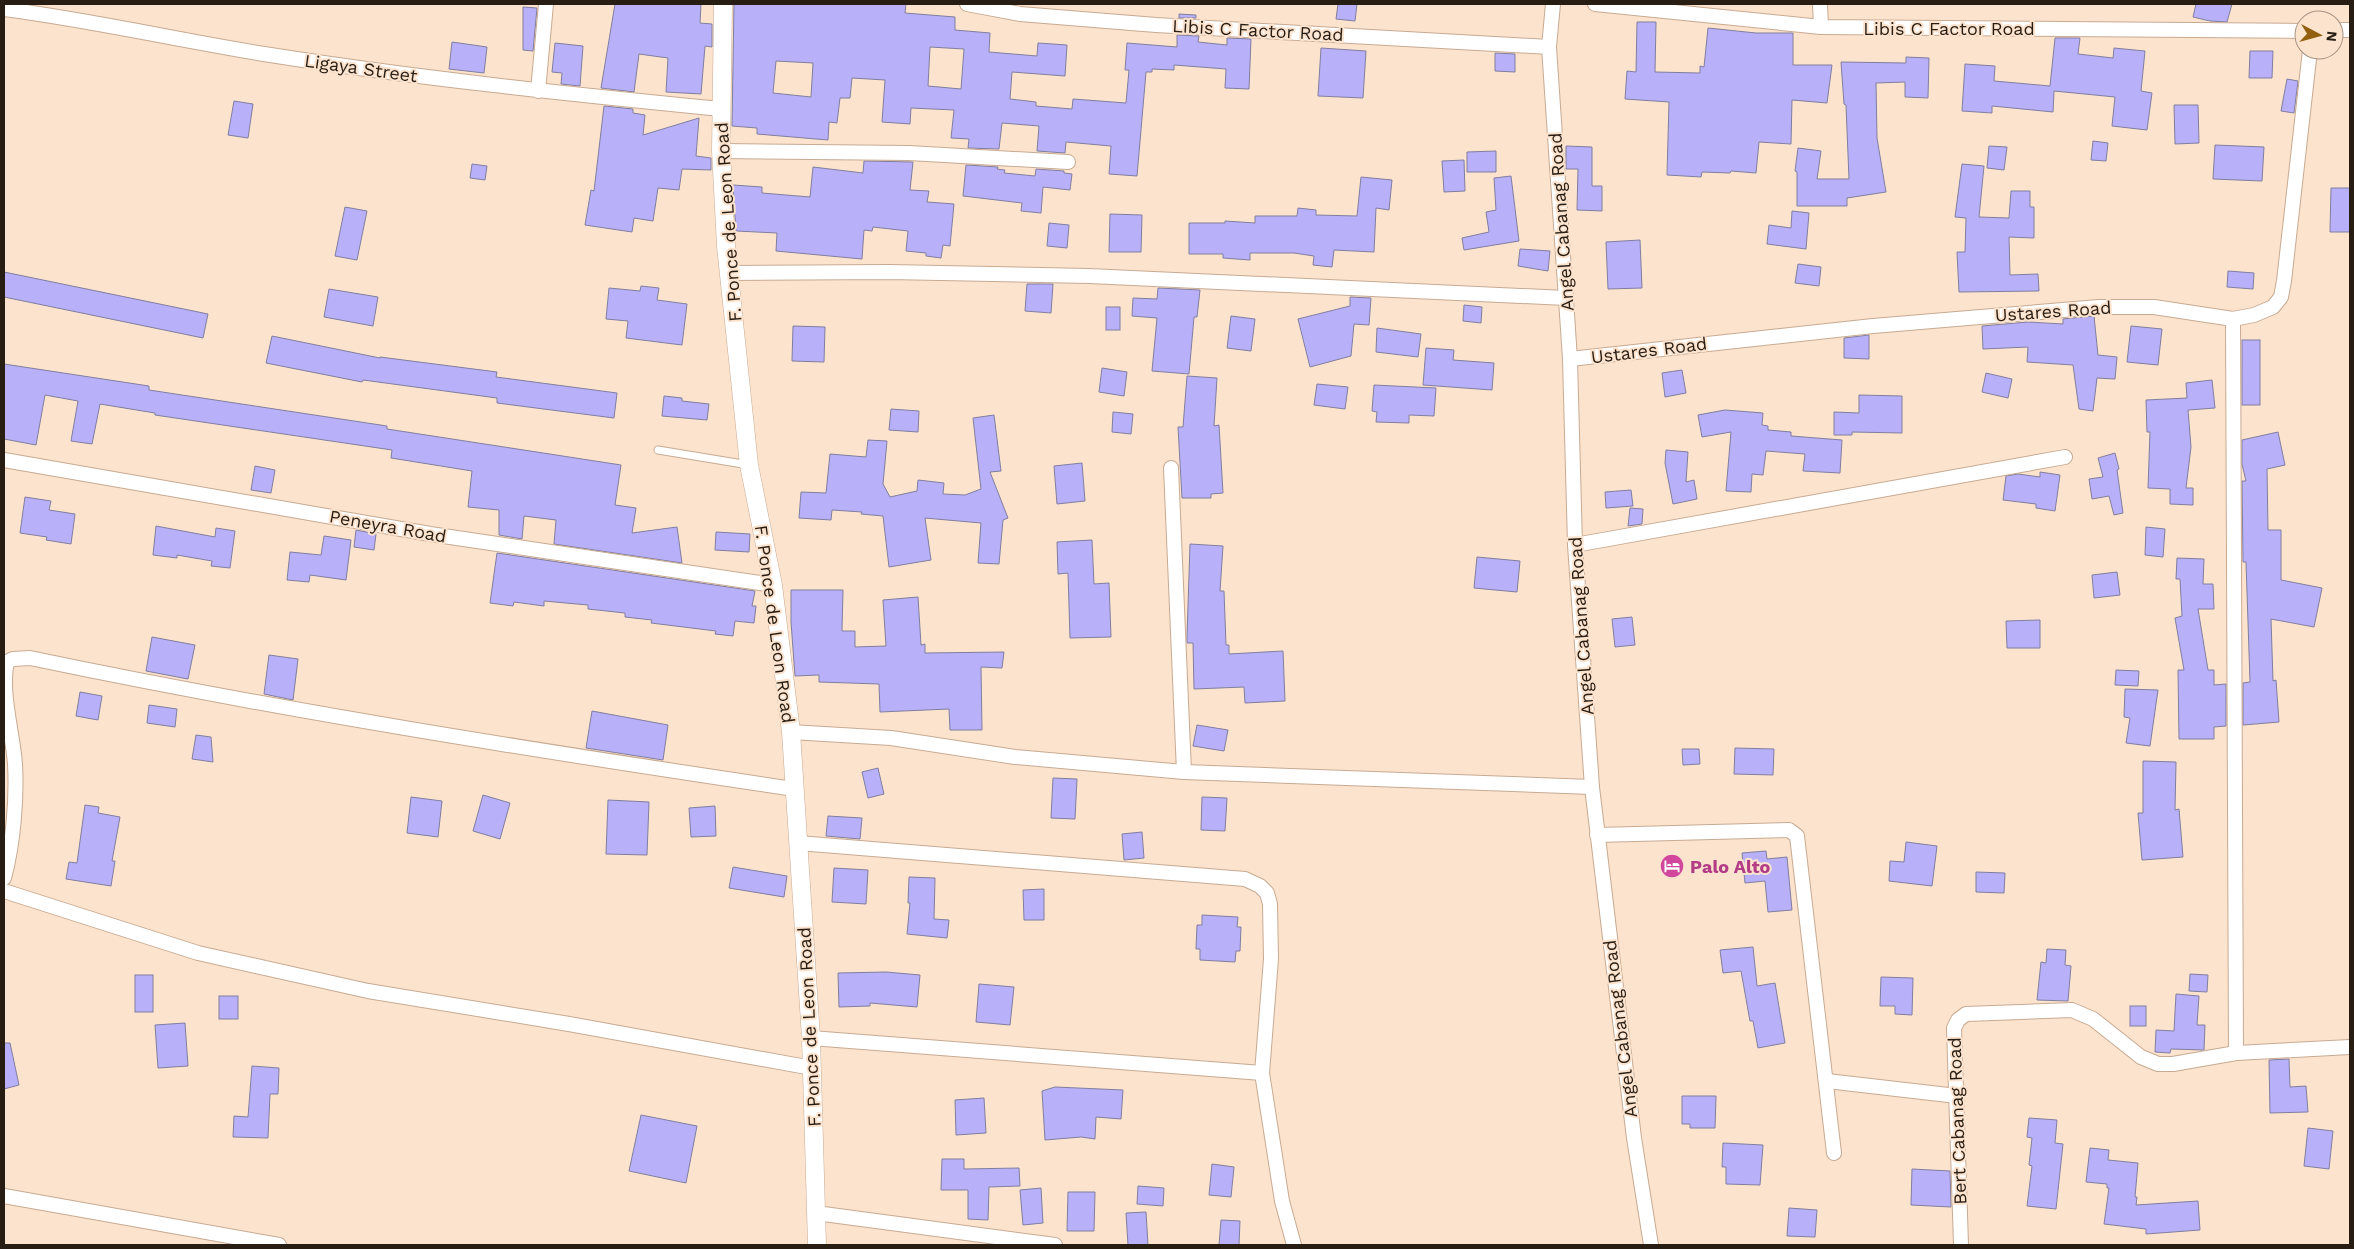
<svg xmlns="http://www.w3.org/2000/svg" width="2354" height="1249" font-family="'Work Sans',sans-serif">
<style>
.building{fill:#b8b1f9;stroke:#807e9f;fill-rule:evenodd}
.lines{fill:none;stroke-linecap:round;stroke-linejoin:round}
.service-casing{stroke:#c8aa91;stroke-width:9}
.minor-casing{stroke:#c8aa91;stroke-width:16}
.tertiary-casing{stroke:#c8aa91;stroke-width:19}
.service{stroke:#fff;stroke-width:7}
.minor{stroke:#fff;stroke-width:14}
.tertiary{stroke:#fff;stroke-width:18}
.labels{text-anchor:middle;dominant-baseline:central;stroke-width:4;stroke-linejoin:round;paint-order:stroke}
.street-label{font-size:18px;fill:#281d13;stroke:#fce3ce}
.hotel-label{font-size:18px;font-weight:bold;fill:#b23c85;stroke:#fce3ce;text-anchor:start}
</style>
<rect width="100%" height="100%" fill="#fce3ce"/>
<g class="building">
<path d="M615 4H701L700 23 712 24V47L705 46 701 94 666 92 668 58 639 54 634 92 601 88Z"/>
<path d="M734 4H906L905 13 955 17V30L990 33 989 52 1037 56 1038 43 1067 45 1065 76 1012 72 1010 99 1036 102V106L1072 109 1073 99 1126 103 1129 70H1125L1127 43 1177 47V35L1199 36 1198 42 1227 45V38L1251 39 1249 89 1225 88 1226 69 1174 65V70L1152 69V72H1146L1137 176 1109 174 1111 146 1066 142 1065 153 1037 151 1039 126 1002 123 999 149 968 148 969 139 951 138 954 110 911 108 910 124 882 122 885 80 852 78 850 98H840L837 123 829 122 828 140 757 134V128L732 126ZM930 47 964 49 961 89 928 86ZM776 61 813 63 811 97 773 93Z"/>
<path d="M1338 4H1357L1355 21 1336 19Z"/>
<path d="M2196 4H2232L2227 22 2210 21 2193 17Z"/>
<path d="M523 7 537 8 533 51 523 50Z"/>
<path d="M1179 14 1196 15V18H1179Z"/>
<path d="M1637 22H1656L1655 72 1700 73V66L1704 67 1708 28 1756 33H1793V65H1832L1827 103 1792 100 1791 144 1759 142 1756 173 1731 171 1730 173 1702 172 1701 177 1667 175 1669 102 1625 99 1627 71 1636 72Z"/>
<path d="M2055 38H2080L2078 54 2113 58 2114 48 2145 51 2141 91 2152 93 2147 130 2112 126 2115 97 2054 91 2053 112 1992 106V113L1962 111 1965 64 1995 66 1994 81 2050 86Z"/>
<path d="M452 42 487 47 484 73 449 69Z"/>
<path d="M555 43 583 46 580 86 561 84 562 73 552 72Z"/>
<path d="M1321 48 1366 51 1363 98 1318 96Z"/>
<path d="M2250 51H2273L2272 78H2249Z"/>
<path d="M1495 53 1515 54V72L1495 71Z"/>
<path d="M1906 57 1929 58 1928 98 1905 97V82L1876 83 1877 138 1886 192 1847 198V206H1797V172L1795 171 1798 148 1821 151 1817 179H1849L1846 105 1844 104 1841 62 1906 63Z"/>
<path d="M2287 79 2298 81 2294 113 2281 111Z"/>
<path d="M234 101 253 104 248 138 228 135Z"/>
<path d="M2174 105H2198L2199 143 2175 144Z"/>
<path d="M604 106 633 109V113L645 115 643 135 699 118 696 156 711 158V170L682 169 679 190 658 188 653 221 634 218 632 232 585 225 591 190 594 191Z"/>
<path d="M2093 141 2108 143 2106 161 2091 160Z"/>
<path d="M2215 145 2264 147 2262 181 2213 179Z"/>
<path d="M1566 146 1592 147V186H1602V211L1577 210 1578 169H1566Z"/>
<path d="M1989 146 2007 147 2004 170 1987 168Z"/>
<path d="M1496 151V172H1467V152Z"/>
<path d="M1464 160 1465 191 1444 192 1442 161Z"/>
<path d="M864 161 913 162 910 190 929 191 927 202 954 204 950 246 943 245 941 258 926 256V253L906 251 908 231 873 227 872 231 864 230 862 259 776 251 777 233 736 231 733 185 762 187V193L810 197 813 167 863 173Z"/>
<path d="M472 164 487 166 485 180 470 178Z"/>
<path d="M1962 164 1984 166 1979 217 2009 218 2011 191H2030V207H2034V238L2009 237 2010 275 2038 274 2039 291 1959 292 1957 252H1965L1966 218 1955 217Z"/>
<path d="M966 165 998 167 997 169 1005 170 1004 173 1035 176 1036 169 1064 171V173L1072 174 1070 190 1043 187 1041 213 1021 211 1022 203 963 196Z"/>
<path d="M1511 176 1519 241 1464 250 1462 238 1489 232 1486 212 1496 210 1494 178Z"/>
<path d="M1361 177 1392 180 1389 210 1376 208 1374 252 1334 250 1332 267 1313 265 1314 256 1294 253H1250V260L1223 258V254H1189V223H1225V221L1255 223V216H1297L1298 208 1316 210V215L1357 216Z"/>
<path d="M2331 188H2350V232H2330Z"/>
<path d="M345 207 367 211 357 260 335 256Z"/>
<path d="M1792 211 1809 213 1806 249 1767 244 1769 225 1791 228Z"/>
<path d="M1110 214 1142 215 1141 252H1109Z"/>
<path d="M1049 223 1069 225 1067 248 1047 246Z"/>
<path d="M1640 240 1642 288 1608 289 1606 242Z"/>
<path d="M1520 249 1550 251 1548 271 1518 266Z"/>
<path d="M1798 264 1821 267 1819 286 1795 283Z"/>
<path d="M2228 271 2254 273 2253 289 2227 287Z"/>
<path d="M4 272 208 314 203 338 4 297Z"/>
<path d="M1027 284H1053L1051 313 1025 311Z"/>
<path d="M641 286 659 288 657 300 687 304 682 345 626 338 628 321 606 319 609 288 640 291Z"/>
<path d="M1158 288 1200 290 1197 317H1194L1189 374 1152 371 1157 318 1132 316 1133 298 1157 299Z"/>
<path d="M329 289 378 297 373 326 324 317Z"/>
<path d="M1350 297 1371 298 1369 325 1354 324 1351 356 1310 367 1298 319 1350 306Z"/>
<path d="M1464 305 1482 307 1481 323 1463 321Z"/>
<rect x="1106" y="307" width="14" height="23"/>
<path d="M1231 316 1255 319 1251 351 1227 348Z"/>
<path d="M2094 316 2098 355 2117 357 2115 379 2097 378 2093 411 2079 409 2073 365 2027 362 2028 347 1983 349 1982 326 2028 322 2063 324V319Z"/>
<path d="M793 326 825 327 824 362 792 361Z"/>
<path d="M2131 326 2162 329 2158 365 2127 362Z"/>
<path d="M1377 328 1421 334 1418 357 1376 352Z"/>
<path d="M1869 335V359L1844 358V338Z"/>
<path d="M272 336 380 358V357L497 372 496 377 617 393 614 418 497 403V398L363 380 362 382 266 363Z"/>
<rect x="2242" y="340" width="18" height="65"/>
<path d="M1426 348 1454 350 1453 360 1494 363 1492 390 1423 385Z"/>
<path d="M4 364 149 386V390L387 426V429L621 465 615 505 636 508 632 533 677 527 682 563 554 544 556 520 524 516 522 539 499 535V510L468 507 472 471 391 458 392 450 155 415V413L100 404 92 444 71 441 78 401 45 395 36 445 4 439Z"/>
<path d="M1102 368 1127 372 1124 396 1099 392Z"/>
<path d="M1682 370 1686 393 1665 397 1662 373Z"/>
<path d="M1986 373 2012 379 2008 398 1982 392Z"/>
<path d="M1187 376 1217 378 1214 426 1219 425 1223 493 1211 494V498H1182L1178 427H1183Z"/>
<path d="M2212 380 2215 408 2188 410 2191 447 2186 488H2193V505L2170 504V489L2148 488 2150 432H2147L2146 400 2187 398 2186 383Z"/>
<path d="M1317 384 1348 387 1345 409 1314 405Z"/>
<path d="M1374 385 1436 388 1434 416 1409 415V423L1376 422 1377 412 1372 411Z"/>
<path d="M1859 395 1902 396V433L1852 432V435H1834V412L1859 413Z"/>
<path d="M664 396 682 398V401L709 404 707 420 662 416Z"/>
<path d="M891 409 919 411 918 432 889 430Z"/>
<path d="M1725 410 1763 413 1762 425 1768 426V430L1791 432V436L1842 440 1840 473 1803 471 1805 454 1766 451 1763 475 1752 474 1751 492 1726 491 1731 432 1702 437 1698 415Z"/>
<path d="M1113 412 1133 414 1131 434 1112 432Z"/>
<path d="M994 415 1001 471 990 472 1008 518 1003 520 999 564 978 563 981 523 925 518 931 560 889 567 883 516 861 514 862 512 832 510 831 520 799 518 801 492 826 493 830 454 866 457 868 440 887 441 883 484 890 497 917 491 918 480 944 483 943 494 965 495 981 489 973 418Z"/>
<path d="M2278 432 2285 465 2267 469 2268 530H2281V580L2322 588 2314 627 2271 619 2273 681 2276 680 2279 722 2243 725V683L2250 682 2246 562H2243L2242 481H2246L2242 464V440Z"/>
<path d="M1666 450 1688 452 1686 482 1694 480 1697 499 1673 504 1665 463Z"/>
<path d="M2115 453 2119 469 2117 470 2123 513 2114 515 2109 496 2092 499 2089 479 2103 477 2098 458Z"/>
<path d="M1082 463 1085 501 1057 504 1054 466Z"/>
<path d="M255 466 275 470 271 493 251 490Z"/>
<path d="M2040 472 2060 475 2055 511 2036 508V504L2003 500 2006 476 2018 474 2040 477Z"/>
<path d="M1631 490 1633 506 1606 508 1605 492Z"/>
<path d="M25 497 51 501 49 510 75 514 71 544 46 540 47 537 20 533Z"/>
<path d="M1630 508 1643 509 1642 524 1628 526Z"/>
<path d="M156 526 215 537 216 528 235 531 230 568 211 566 212 561 177 555V558L153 555Z"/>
<path d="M2146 527 2165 529 2163 557 2145 555Z"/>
<path d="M356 530 376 534 374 550 354 547Z"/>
<path d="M716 532 750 534 749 552 715 550Z"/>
<path d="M324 536 351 540 346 580 310 575 309 582 287 580 290 552 321 555Z"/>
<path d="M1092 540 1094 584 1109 583 1111 637 1070 638 1068 573 1058 574 1057 542Z"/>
<path d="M1190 544 1223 546 1220 591H1224L1226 645H1229V654L1283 651 1285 701 1245 703 1244 687 1194 689 1193 643H1187V637Z"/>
<path d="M497 553 755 591 752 606H756L754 623 735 621 733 636 715 634 716 631 651 623 652 620 625 617V613L588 609V605L544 601V606L514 602 513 606 490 603Z"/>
<path d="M1477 557 1520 561 1517 592 1474 588Z"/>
<path d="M2177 558 2204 559 2203 584H2213L2214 609H2198L2208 670H2214V685L2226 684V726L2214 727V739H2179L2178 670H2184L2175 618 2182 616 2180 579H2176Z"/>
<path d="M2117 572 2120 595 2094 598 2092 575Z"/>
<path d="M791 590H843L842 631H855V647L886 646 883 600 918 597 921 645 925 644V653L1004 652 1002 668 981 667 982 730H950L949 709 880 712 879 684 819 682V675L795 676 791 622Z"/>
<path d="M1632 617 1635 645 1615 647 1612 619Z"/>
<path d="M2040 620V648H2007L2006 621Z"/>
<path d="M152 637 195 645 188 679 146 671Z"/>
<path d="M269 655 298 659 293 700 264 694Z"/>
<path d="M2116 670 2139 671 2138 686 2115 685Z"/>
<path d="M2125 689 2158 690 2150 746 2126 743 2130 718 2124 717Z"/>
<path d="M80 692 102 696 98 720 76 716Z"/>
<path d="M149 705 177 709 175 727 147 723Z"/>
<path d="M592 711 668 725 663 760 586 748Z"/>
<path d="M1197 725 1228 730 1224 751 1193 746Z"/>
<path d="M196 735 211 737 213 762 192 759Z"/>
<path d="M1735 748 1774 749 1773 775 1734 774Z"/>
<path d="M1682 749H1699L1700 764 1683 765Z"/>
<path d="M2143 761 2176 762 2175 810 2179 809 2183 857 2142 860 2138 813H2143Z"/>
<path d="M878 768 884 794 868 798 862 772Z"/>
<path d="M1053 778 1077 779 1075 819 1051 818Z"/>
<path d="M483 795 510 803 500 839 473 831Z"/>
<path d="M411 797 442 801 438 837 407 833Z"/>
<path d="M1202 797 1227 798 1225 831 1201 830Z"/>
<path d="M608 800 649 802 647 855 606 854Z"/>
<path d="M85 805 99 807 98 813 120 817 112 861H115L111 886 66 879 69 862 77 863Z"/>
<path d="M715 806 716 836 691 837 689 808Z"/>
<path d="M828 816 862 818 860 839 826 836Z"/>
<path d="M1142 832 1144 858 1124 860 1122 834Z"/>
<path d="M1906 842 1937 846 1932 886 1889 881 1890 861 1904 862Z"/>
<path d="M1766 851 1767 859 1787 857 1792 910 1768 912 1765 881 1745 883 1742 853Z"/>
<path d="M733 867 787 876 784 897 729 888Z"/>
<path d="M834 868 868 870 866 904 832 902Z"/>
<path d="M1976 872 2005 873 2004 893 1976 892Z"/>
<path d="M909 877 935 878 934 919 949 920 947 938 907 934 910 903H908Z"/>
<path d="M1044 889V920H1024L1023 890Z"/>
<path d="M1202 915 1238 917 1237 927H1241L1240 951H1236L1235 962 1200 960V949H1196L1197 925H1202Z"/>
<path d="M1753 947 1757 986 1775 983 1785 1043 1758 1048 1753 1021H1750L1741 971 1723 973 1720 950Z"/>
<path d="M2047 949 2066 950 2065 965 2071 966 2068 1001 2037 1000 2041 962 2046 963Z"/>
<path d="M886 972 920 975 917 1007 870 1003V1006L839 1007 838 973Z"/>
<path d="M2190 974 2208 975 2207 992 2189 991Z"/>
<rect x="135" y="975" width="18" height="37"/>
<path d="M1881 977 1913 978 1912 1015 1895 1014V1006H1880Z"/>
<path d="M979 984 1014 987 1010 1025 976 1022Z"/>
<path d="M2176 994 2199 996 2197 1025H2205L2204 1050 2171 1049 2170 1053 2155 1052 2156 1030 2174 1031Z"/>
<rect x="219" y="996" width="19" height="23"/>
<rect x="2130" y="1006" width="16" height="20"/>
<path d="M185 1023 188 1066 158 1068 155 1025Z"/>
<path d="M4 1043H10L19 1085 4 1089Z"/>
<path d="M2289 1059 2290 1087 2306 1086 2308 1112 2270 1113 2269 1060Z"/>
<path d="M252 1066 279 1068 278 1094H270L268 1138 233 1137 234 1116 248 1117Z"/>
<path d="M1055 1087 1123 1090 1121 1119 1096 1117 1095 1139 1081 1137 1045 1140 1042 1091Z"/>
<path d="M1682 1096H1716L1715 1128H1690V1124H1682Z"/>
<path d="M984 1098 986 1133 956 1135 955 1100Z"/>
<path d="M641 1115 697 1126 686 1183 629 1171Z"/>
<path d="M2029 1118 2057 1120 2055 1143 2063 1144 2056 1209 2027 1206 2032 1166 2029 1165 2032 1138 2027 1137Z"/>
<path d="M2308 1128 2333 1131 2329 1169 2304 1166Z"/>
<path d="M1723 1143 1763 1145 1760 1185 1726 1184V1167H1722Z"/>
<path d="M2090 1148 2109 1150 2108 1160 2138 1163 2135 1197H2137L2136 1205 2198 1201 2200 1230 2146 1234V1229L2104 1224 2109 1188H2107V1184L2086 1182Z"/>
<path d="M942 1159H964V1169L1019 1168 1020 1186 989 1187 988 1220 968 1219V1190H941Z"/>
<path d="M1212 1164 1234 1167 1231 1197 1209 1195Z"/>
<path d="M1912 1169 1950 1171 1951 1207 1911 1205Z"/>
<path d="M1138 1186 1164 1188 1163 1206 1137 1204Z"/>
<path d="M1041 1188 1043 1223 1023 1225 1020 1190Z"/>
<path d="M1068 1192H1095L1094 1231H1067Z"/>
<path d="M1789 1208 1817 1210 1815 1237 1787 1236Z"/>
<path d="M1146 1212 1148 1245H1128L1126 1213Z"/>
<path d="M1221 1220 1240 1221 1239 1245H1219Z"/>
</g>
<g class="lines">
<g class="service-casing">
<path id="service" d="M658 450 749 465"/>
</g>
<g class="minor-casing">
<g id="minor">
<path d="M967 4 1020 14 1156 25 1549 47"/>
<path d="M1553 4 1549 47 1570 359 1575 545 1592 787 1634 1138 1651 1245"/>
<path d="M1595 4 1821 27 2304 31"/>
<path d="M1820 4 1821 27"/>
<path d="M4 9C91 20 177 40 264 54 416 78 568 94 721 109"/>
<path d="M2334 30H2350"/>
<path d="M538 91 546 4"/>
<path d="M721 151 909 153 1068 162"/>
<path d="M729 273 889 272 1089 276 1566 298"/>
<path d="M2233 319 2236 1053"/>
<path d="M1570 359 1873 326 2099 307H2154L2233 319 2254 315 2273 307 2281 297 2284 281 2310 50"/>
<path d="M4 460 430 534 773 585"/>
<path d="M1171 468 1184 772"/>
<path d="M1575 545 2065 457"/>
<path d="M791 732 891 738 1015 757 1184 772 1592 787"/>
<path d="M1597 835 1789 830 1797 836 1834 1153"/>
<path d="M798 843 1245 879 1260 886 1267 893 1270 904 1271 959 1262 1073 1282 1201 1294 1245"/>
<path d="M4 878C13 845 17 799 15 764 13 734 0 691 7 662L13 659 30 658C283 711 539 751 794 789"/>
<path d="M4 891 198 953 368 991 569 1024 812 1068"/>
<path d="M811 1038 1262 1073"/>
<path d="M1827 1081 1957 1096"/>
<path d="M4 1196 279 1245"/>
<path d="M816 1213 1055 1245"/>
<path d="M1961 1245 1954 1028 1958 1020 1966 1014 2072 1010 2093 1019 2141 1057 2158 1064H2173L2236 1053 2350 1047"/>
</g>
</g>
<g class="tertiary-casing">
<path id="tertiary" d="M723 4 721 151 726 246 749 465 773 585 791 732 811 1038 817 1245"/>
</g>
<use href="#service" class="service"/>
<use href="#minor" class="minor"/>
<use href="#tertiary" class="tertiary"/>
</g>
<defs>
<g id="hotel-disc" transform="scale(1.25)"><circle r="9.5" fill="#d1479c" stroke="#fce3ce"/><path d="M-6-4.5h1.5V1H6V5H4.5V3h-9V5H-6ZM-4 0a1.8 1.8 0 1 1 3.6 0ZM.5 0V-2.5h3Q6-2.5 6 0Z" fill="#fff"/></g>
</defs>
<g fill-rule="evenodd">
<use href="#hotel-disc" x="1672" y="866"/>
</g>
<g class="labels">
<g class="street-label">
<text x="1949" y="28">Libis C Factor Road</text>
<text transform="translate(1258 30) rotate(3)">Libis C Factor Road</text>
<text transform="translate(361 68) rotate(8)">Ligaya Street</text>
<text transform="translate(728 222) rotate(-94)">F. Ponce de Leon Road</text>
<text transform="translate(1561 222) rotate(-94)">Angel Cabanag Road</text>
<text transform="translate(2053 311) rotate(-4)">Ustares Road</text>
<text transform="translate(1649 350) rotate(-7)">Ustares Road</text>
<text transform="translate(388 526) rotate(10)">Peneyra Road</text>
<text transform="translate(775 624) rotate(82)">F. Ponce de Leon Road</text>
<text transform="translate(1581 626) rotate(-94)">Angel Cabanag Road</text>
<text transform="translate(809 1027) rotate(-93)">F. Ponce de Leon Road</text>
<text transform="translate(1620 1029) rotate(-97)">Angel Cabanag Road</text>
<text transform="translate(1957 1121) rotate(-92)">Bert Cabanag Road</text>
</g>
<g class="hotel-label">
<text x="1690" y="866">Palo Alto</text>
</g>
</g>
<rect width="2354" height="1249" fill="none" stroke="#281d13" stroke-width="10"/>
<g transform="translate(2319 35) rotate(96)"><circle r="24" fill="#fce3ce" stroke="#a79483"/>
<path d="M0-4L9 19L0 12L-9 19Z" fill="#915f0e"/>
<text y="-8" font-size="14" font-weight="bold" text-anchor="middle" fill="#281d13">N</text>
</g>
</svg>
